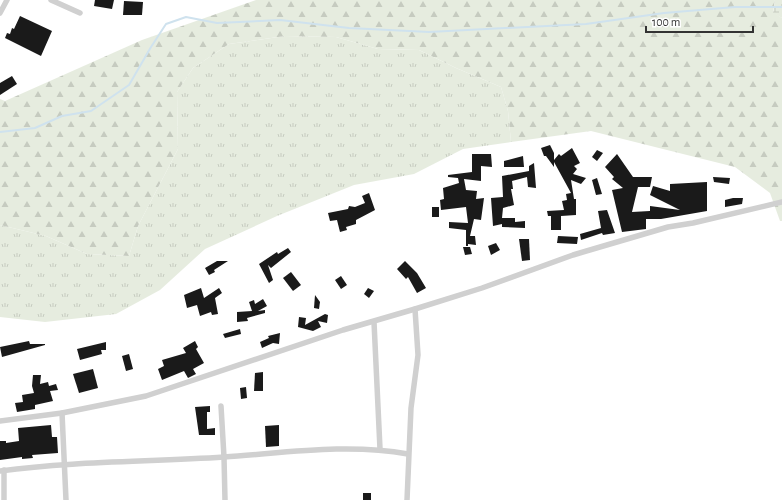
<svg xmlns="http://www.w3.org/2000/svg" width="782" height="500" font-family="'Alegreya Sans',sans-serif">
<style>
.grass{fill:url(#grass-tufts)}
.forest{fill:url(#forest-firs)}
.wetland{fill:url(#wetland-marsh)}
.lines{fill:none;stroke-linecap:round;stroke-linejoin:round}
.stream{stroke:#cfe2ee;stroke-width:2}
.building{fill:#1a1a1a}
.street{stroke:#d0d0d0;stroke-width:5.5}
</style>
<defs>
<pattern id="grass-tufts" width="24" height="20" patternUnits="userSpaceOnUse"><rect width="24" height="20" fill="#e6ecdf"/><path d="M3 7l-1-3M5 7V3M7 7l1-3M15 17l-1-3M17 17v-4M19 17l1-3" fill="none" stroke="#c6cbc0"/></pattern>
<pattern id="forest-firs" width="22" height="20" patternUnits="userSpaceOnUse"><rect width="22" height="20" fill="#e6ecdf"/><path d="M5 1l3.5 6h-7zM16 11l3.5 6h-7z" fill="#c6cbc0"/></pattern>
<pattern id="wetland-marsh" width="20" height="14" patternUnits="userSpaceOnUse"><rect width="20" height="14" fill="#e6ecdf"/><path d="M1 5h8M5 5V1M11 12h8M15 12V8" fill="none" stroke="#c6cbc0"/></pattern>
</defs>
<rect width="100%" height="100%" fill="#fff"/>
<path class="grass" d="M285 36 336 37 378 49 419 50 456 68 501 87 508 111 511 142 463 149 414 174 354 185 277 216 205 249 160 290 116 314 45 322 0 317V225L46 236 87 254 129 256 138 226 178 149 177 92 193 68 229 44Z"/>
<path class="forest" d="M256 0H775L773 12 782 18V221H780L770 193 735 167 591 131 511 142 508 111 501 87 456 68 419 50 378 49 336 37 285 36 229 44 193 68 177 92 178 149 138 226 129 256 87 254 46 236 0 225V99L5 101 142 40Z"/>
<path class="wetland" d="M775 0H782V18L773 13Z"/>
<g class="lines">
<path class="stream" d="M0 132 35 128 62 116 91 111 129 85 151 47 166 24 186 17 217 23 280 20 349 28 429 32 586 24 664 13 735 7H782"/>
</g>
<g class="building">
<path d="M95 0H114L112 9 94 6Z"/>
<path d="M124 1 143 2 142 15H123Z"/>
<path d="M20 16 52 31 41 56 5 38 7 33 10 34 12 28 14 29Z"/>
<path d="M12 76 17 84 0 95V83Z"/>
<path d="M550 145 554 153V160L559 154 561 156 572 148 580 163 574 166 577 169 573 174 586 178 581 184 571 180 574 199H576V215L561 216V230H551V216H548L547 211 564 210 562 201 567 200 566 194 571 193 554 162V167L546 156H544L541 148Z"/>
<path d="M597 150 603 153 597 161 592 157Z"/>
<path d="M472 154H491L492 167 481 166V181L464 179 466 190 477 191 476 199 484 198 481 220 474 219 470 236H475L476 245 468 244V246H466V230L449 228V222L468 223 466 207 441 210 440 200 444 199 443 188 459 183 458 178 448 177V175L472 172Z"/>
<path d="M617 154 633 177H652L650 187H638L632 212 650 211V206L680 210 650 195 653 186 670 191V184L707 182V211L661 219H646V229L622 232 612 190 623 188 612 179 614 177 605 167Z"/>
<path d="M523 156 524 167H504V161Z"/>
<path d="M534 163 536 188 528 187 527 177 512 181 513 189H511L514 205 503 208 502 218H515V222L525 221V228L502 227V224L493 226 491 198 503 197 502 176 529 171V166Z"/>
<path d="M713 177 730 178 729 184 714 182Z"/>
<path d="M597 178 602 194 596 195 592 180Z"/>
<path d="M369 193 375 210 356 220V224L346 227 347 230 340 232 337 220 330 221 328 213 348 209 349 206 355 207 365 203 362 196Z"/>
<path d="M733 198H743L742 204 725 207V200Z"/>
<rect x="432" y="207" width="7" height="10"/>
<path d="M607 210 615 233 603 235 602 233 581 240 580 234 601 228 598 211Z"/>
<path d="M558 236 578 237 577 244 557 243Z"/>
<path d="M519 239H529L530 260 522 261Z"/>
<path d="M496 243 500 250 491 255 488 246Z"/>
<path d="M463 247H470L472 254 465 255Z"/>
<path d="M288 248 291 252 271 268 268 265 273 280 269 283 259 264 277 252 278 254Z"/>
<path d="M217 261H228L214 270 215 272 209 275 205 268Z"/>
<path d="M405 261 417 273 426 288 417 293 408 277 406 279 397 269Z"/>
<path d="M291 272 301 285 293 291 283 278Z"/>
<path d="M341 276 347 285 341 289 335 280Z"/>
<path d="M201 288 204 298 219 288 222 293 215 298 218 314 212 315 211 312 200 316 197 305 187 308 184 295Z"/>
<path d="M368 288 374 291 369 298 364 294Z"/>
<path d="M315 295 320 302 319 309 314 308Z"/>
<path d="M263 299 267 306 258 311 265 310V313L247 318 248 321 237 322V312L252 311 249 302 254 300 255 304Z"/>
<path d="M325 314 328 315 327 323 318 321 321 327 313 331 298 327 299 317 306 318 305 325Z"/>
<path d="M240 329 241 334 225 338 223 334Z"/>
<path d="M280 333 279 344 273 343 262 348 260 342 269 338 268 336Z"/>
<path d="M29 341 30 344H45V345L2 357 0 347Z"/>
<path d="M195 341 198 347 196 349 204 363 193 369 196 374 188 378 184 371 162 380 158 369 164 366 162 360 186 353 183 348Z"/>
<path d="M106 342V350H101L102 354 80 360 77 349Z"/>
<path d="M129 354 133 369 126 371 122 356Z"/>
<path d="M93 369 98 388 79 393 73 374Z"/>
<path d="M263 372V391H254L255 373Z"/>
<path d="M33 375H41L40 384 48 382 49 386 56 384 58 390 50 391 53 401 35 405V409L17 412 15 403 23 402 22 395 34 393 32 386Z"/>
<path d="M246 387 247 398 241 399 240 388Z"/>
<path d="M210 406V412H207V429L215 428V435H199L195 407Z"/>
<path d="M51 425 52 437H57L58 453 32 455 33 458 22 459V457L0 460V441H6V443L19 441 18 428Z"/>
<path d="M279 425V446L266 447 265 426Z"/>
<rect x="363" y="493" width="8" height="7"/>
</g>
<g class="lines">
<g class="street">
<path d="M51 0 80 13"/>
<path d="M0 13 7 0"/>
<path d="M374 322 380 449"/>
<path d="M221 406 224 457 225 500"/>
<path d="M62 413 66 500"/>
<path d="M0 421 62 413 146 396 343 330 415 309 482 288 573 255 668 227 693 223 782 202"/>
<path d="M4 470V500"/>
<path d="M0 471C74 461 149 462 224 457 285 453 347 443 408 454"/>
<path d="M407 500 411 408 418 355 415 309"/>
</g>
</g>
<path d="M646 26v6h107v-6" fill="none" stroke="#333333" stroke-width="2"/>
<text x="652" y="26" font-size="12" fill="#333333" stroke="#ffffff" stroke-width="3" paint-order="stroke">100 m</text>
</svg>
